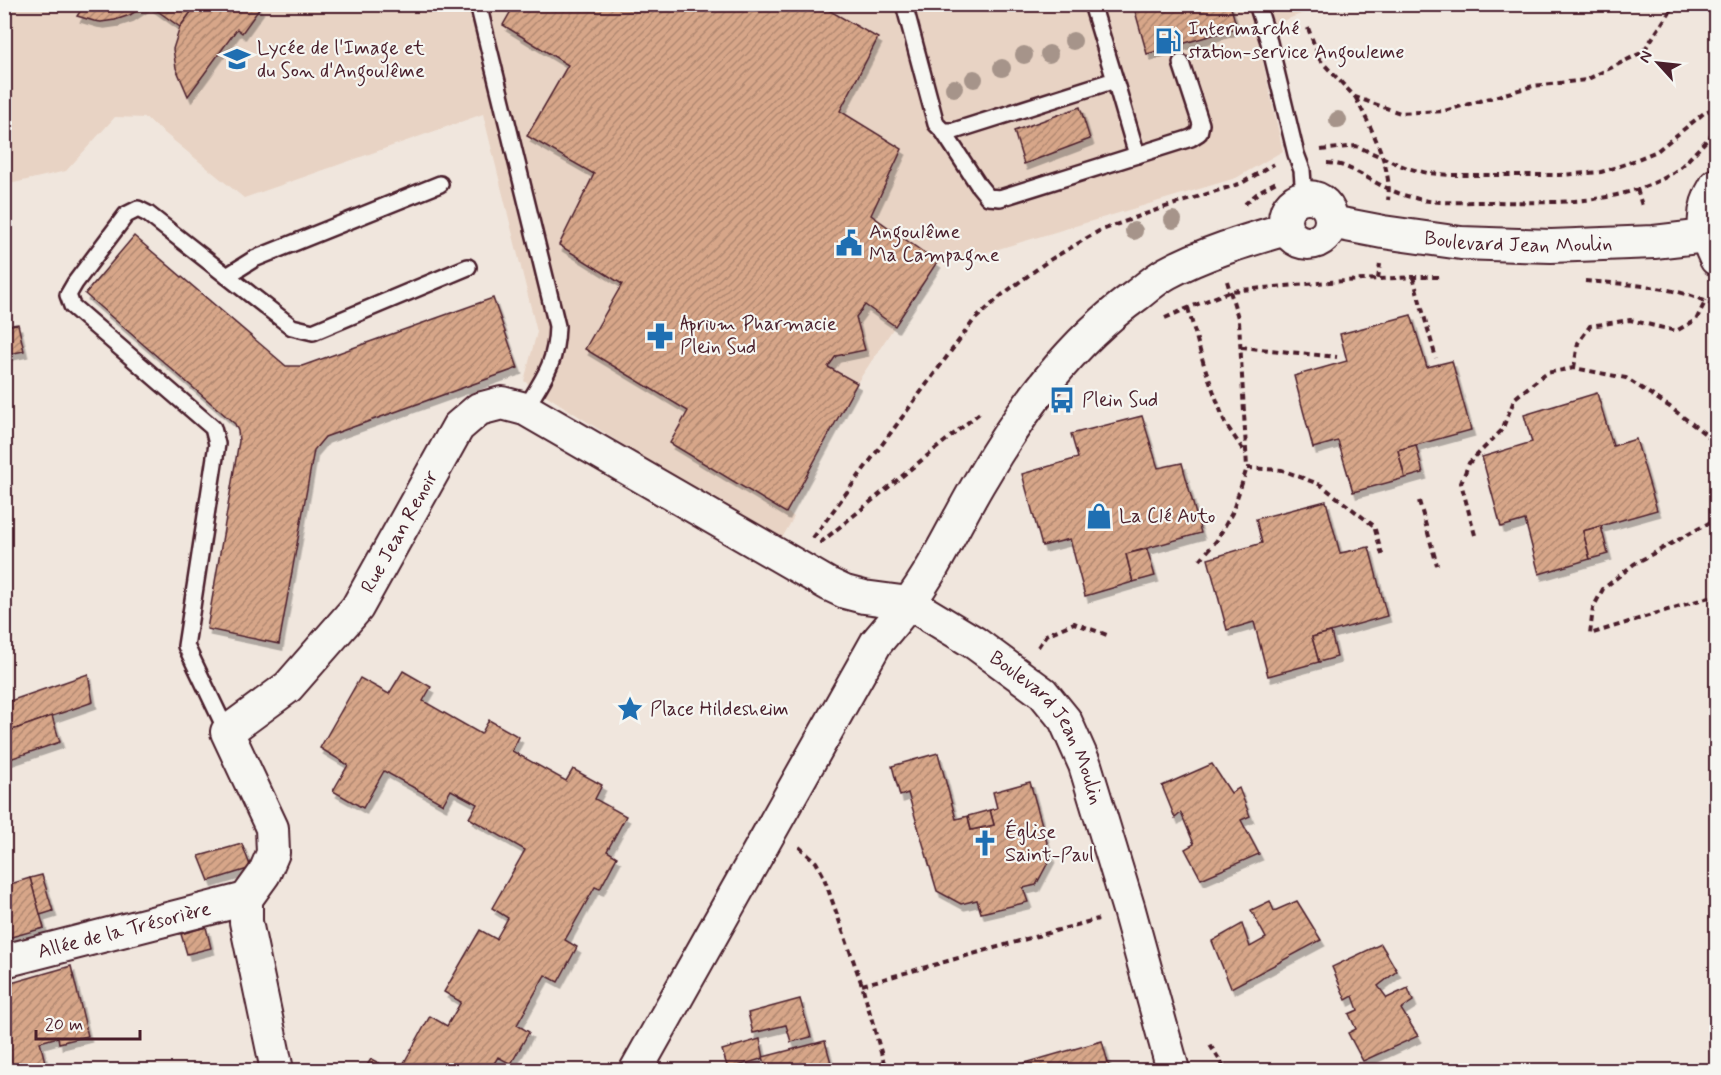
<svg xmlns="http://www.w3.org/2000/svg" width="1721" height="1075" font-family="Mynerve,sans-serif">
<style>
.built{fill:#e8d3c4}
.building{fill:url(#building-hatch);stroke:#4a1f2b;stroke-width:1.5;filter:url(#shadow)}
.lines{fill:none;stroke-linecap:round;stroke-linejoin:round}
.service-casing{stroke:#4a1f2b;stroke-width:20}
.minor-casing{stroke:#4a1f2b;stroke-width:36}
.path{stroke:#4a1f2b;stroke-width:4;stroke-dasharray:6 4.5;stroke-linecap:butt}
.service{stroke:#f6f6f2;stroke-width:15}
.minor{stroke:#f6f6f2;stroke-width:32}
.tree{fill:#a6948a}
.labels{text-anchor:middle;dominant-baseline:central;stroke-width:4.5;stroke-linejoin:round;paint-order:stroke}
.poi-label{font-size:20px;fill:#4a1f2b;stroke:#f6f6f2;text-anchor:start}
.street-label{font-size:20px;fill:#4a1f2b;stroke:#f6f6f2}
</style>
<defs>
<pattern id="building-hatch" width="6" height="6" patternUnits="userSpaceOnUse" patternTransform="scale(1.5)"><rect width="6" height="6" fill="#d7a689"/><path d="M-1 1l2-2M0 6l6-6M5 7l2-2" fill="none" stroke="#b08770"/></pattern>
<filter id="shadow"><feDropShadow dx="3.5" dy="6" stdDeviation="0" flood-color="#0004"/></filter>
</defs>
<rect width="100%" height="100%" fill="#f0e6dd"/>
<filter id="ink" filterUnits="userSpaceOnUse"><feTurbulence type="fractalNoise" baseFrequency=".0167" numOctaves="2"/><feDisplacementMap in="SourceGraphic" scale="12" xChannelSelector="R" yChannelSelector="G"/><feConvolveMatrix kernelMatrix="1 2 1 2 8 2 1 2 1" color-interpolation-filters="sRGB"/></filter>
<g filter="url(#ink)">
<path class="built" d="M1307 4 1309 11 1256 31 1283 151 1236 178 961 260 936 264 857 383 787 512 794 517 778 545 524 381 537 332 483 114 244 198 146 118 115 117 66 171 5 185 4 5Z"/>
<g class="building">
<path d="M85 4H147L130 15 115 20 101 22 94 21 77 16Z"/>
<path d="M148 4H197L180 27Z"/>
<path d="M197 4H255L260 8 242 33 237 29 188 96 176 68 173 49 180 27Z"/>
<path d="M515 4H818L878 38 840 111 902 149 871 215 937 262 895 326 865 305 856 317 865 350 836 356 828 367 857 383 786 513 670 443 688 411 585 349 622 284 559 245 594 174 527 136 568 65 503 25Z"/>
<path d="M1133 4H1230L1237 28 1147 54Z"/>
<path d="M1080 107 1090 139 1024 164 1014 131Z"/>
<path d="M134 236 286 366H302L493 298 518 368 325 437 314 450 279 644 207 629 239 441 238 431 235 424 85 294Z"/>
<path d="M1411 315 1427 367 1452 361 1471 430 1398 450 1405 478 1353 492 1338 441 1313 448 1294 376 1347 361 1340 334Z"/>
<path d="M18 324 24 351 4 355V326Z"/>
<path d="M1597 393 1613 446 1636 439 1657 510 1583 531 1590 559 1539 574 1525 520 1501 527 1482 457 1532 442 1524 415Z"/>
<path d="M1142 416 1158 468 1182 463 1201 533 1126 554 1133 582 1085 596 1070 539 1042 546 1022 474 1078 458 1071 434Z"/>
<path d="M1416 445 1423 473 1405 478 1398 450Z"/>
<path d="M1326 501 1340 553 1369 547 1387 616 1312 637 1319 662 1268 676 1254 622 1227 630 1208 559 1262 543 1256 519Z"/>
<path d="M1601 526 1608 554 1590 559 1583 531Z"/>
<path d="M1147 549 1155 576 1133 582 1126 554Z"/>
<path d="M1331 632 1337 657 1319 662 1312 637Z"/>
<path d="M403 671 431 687 423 701 481 734 489 720 519 737 512 751 566 781 573 769 602 785 595 799 626 816 607 851 617 857 600 889 595 887 565 940 577 947 558 982 545 975 517 1025 529 1032 511 1064 498 1057 490 1070H400L430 1016 447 1026 461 1002 444 992 480 930 496 939 508 918 492 908 525 850 469 818 477 804 451 790 443 804 384 771 363 808 333 791 348 765 320 748 360 678 389 694Z"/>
<path d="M88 674 93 702 4 733V703Z"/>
<path d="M52 716 60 742 4 761V733Z"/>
<path d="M938 753 956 819 968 816 971 830 994 825 990 810 997 808 993 792 1030 782 1051 857 1036 885 1023 888 1028 902 981 913 977 900 961 904 937 891 908 793 900 796 892 766Z"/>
<path d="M1212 764 1231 793 1239 788 1250 816 1241 820 1259 854 1201 879 1185 849 1194 844 1181 813 1175 818 1162 786Z"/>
<path d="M990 810 994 825 971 830 968 816Z"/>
<path d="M242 844 251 868 209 881 199 856Z"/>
<path d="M42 875 53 911 40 915 30 878Z"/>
<path d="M30 878 44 928 4 939V886Z"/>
<path d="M1270 901 1274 911 1297 901 1321 940 1231 988 1212 941 1242 924 1250 947 1266 938 1251 910Z"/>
<path d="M206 927 211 948 187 954 181 934Z"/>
<path d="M1381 944 1397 971 1378 986 1387 998 1408 988 1413 1001 1401 1009 1418 1036 1363 1061 1348 1033 1356 1029 1349 1014 1358 1010 1353 996 1346 1000 1332 967Z"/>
<path d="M71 966 88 1036 59 1043 58 1037 40 1042 47 1070H4V985Z"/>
<path d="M800 999 811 1037 791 1042 786 1025 753 1033 748 1013Z"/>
<path d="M760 1039 764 1058 728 1069 722 1050Z"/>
<path d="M825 1041 833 1070H767L763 1057Z"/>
<path d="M1102 1041 1110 1070H1027L1025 1063Z"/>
<path d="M371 1059 392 1070H364Z"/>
</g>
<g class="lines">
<g class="service-casing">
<g id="service">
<path d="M478 4 557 326C556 364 544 378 525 409"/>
<path d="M904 4 936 124 943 131H954L1115 80 1092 4"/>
<path d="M1257 4 1269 42 1296 154 1302 170 1304 197"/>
<path d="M943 131 979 186 988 197 1000 198 1137 155 1115 80"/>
<path d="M1137 155 1191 138 1199 133 1201 124 1181 63"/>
<path d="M227 276 254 259 440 184"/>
<path d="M227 732 186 646 217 444 213 428 72 306 68 295 75 283 126 215 138 209 148 214 292 327 313 332 468 267"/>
</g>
</g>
<g class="minor-casing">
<g id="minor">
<path d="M1716 185C1699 212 1703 232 1716 259"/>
<circle cx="1308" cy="220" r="23"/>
<path id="s1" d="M1331 222 1383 232 1461 243 1551 246 1654 242 1706 236"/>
<path id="s2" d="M4 961 246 899"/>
<path id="s3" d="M277 1070 246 922V899L264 874 273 853 272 828 227 732 288 687 357 608 458 427 479 409 502 403 525 409 828 584 845 592 864 597 909 603 975 643 1043 693 1065 720 1085 765 1129 910 1173 1070"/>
<path d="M636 1070 876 643C887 630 898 617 908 604 937 566 957 519 982 478 1022 409 1071 342 1137 295 1146 288 1156 279 1167 273 1204 253 1245 241 1286 229"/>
</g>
</g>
<g class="path">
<path d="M1308 28 1320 60 1355 97 1400 113 1444 111 1533 86 1586 80 1643 52 1675 4"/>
<path d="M1356 98C1370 127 1393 167 1388 200"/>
<path d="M1321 150 1356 146 1407 168 1427 173 1451 175H1559L1601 172 1626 164 1657 151 1704 113 1716 107"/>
<path d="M1327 163C1349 163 1369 181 1389 189 1397 193 1406 196 1415 198 1433 204 1463 202 1483 202 1544 202 1611 207 1666 177 1687 166 1698 146 1716 132"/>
<path d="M1637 189 1643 209"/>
<path d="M1245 204 1260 191 1278 181"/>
<path d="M1413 277 1436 358"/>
<path d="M1378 279 1380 264"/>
<path d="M1227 281 1239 321 1247 468 1282 470 1321 485 1374 526 1383 558"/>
<path d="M1585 281C1625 284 1682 286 1716 307"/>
<path d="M1188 308 1204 365 1225 423 1246 454"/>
<path d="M1165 318 1188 308 1231 291 1329 282 1413 277H1442"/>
<path d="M1241 347 1337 357"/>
<path d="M1574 368 1578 343 1590 326 1630 320 1676 331 1696 320 1706 300"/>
<path d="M1419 501 1437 565"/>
<path d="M1716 513 1709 523 1634 564 1603 589 1593 608 1590 634 1716 595"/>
<path d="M1475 535 1461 483 1469 463 1502 430 1515 398 1546 373 1574 368 1626 378 1670 407 1713 440 1716 450"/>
<path d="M813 538 974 320 1003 294 1048 261 1099 231 1159 209 1242 183 1274 164"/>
<path d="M820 543 982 411"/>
<path d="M1200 560 1217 540 1232 513 1247 468"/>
<path d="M1038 647 1046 635 1074 623 1110 636"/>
<path d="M799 847 816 862 823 875 862 985 886 1070"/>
<path d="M862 985 1098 919"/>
<path d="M1210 1045 1226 1070"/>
</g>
<use href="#service" class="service"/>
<use href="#minor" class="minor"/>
</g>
<g class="tree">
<circle cx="1073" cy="41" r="9"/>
<circle cx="1049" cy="54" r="9"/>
<circle cx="1024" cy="55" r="9"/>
<circle cx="1002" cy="68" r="9"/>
<circle cx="974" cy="79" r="9"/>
<circle cx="954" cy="88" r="9"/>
<circle cx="1338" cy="120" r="9"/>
<circle cx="1173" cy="220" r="9"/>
<circle cx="1134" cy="231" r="9"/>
</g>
</g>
<defs>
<g id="fuel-bare" transform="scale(2.07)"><path d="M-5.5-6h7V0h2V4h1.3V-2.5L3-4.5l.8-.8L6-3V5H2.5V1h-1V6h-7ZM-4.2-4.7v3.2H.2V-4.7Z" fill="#1f6fb2" stroke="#f6f6f2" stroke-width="2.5" paint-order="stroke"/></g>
<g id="school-bare" transform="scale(2.07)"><path d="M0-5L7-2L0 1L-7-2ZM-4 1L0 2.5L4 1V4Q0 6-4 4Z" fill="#1f6fb2" stroke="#f6f6f2" stroke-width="2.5" paint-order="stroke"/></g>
<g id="civic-bare" transform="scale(2.07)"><path d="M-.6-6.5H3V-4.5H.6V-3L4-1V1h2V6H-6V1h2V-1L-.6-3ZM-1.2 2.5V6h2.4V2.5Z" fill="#1f6fb2" stroke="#f6f6f2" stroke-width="2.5" paint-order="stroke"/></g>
<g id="pharmacy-bare" transform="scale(2.07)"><path d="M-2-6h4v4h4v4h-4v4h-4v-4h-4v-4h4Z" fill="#1f6fb2" stroke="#f6f6f2" stroke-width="2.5" paint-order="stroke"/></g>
<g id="bus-bare" transform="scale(2.07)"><path d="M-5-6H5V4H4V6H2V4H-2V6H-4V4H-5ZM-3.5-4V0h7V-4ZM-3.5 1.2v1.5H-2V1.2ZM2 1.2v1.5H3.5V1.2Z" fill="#1f6fb2" stroke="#f6f6f2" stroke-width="2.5" paint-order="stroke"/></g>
<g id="shop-bare" transform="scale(2.07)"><path d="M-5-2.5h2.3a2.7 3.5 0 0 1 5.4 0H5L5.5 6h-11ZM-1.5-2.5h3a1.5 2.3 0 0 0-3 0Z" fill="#1f6fb2" stroke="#f6f6f2" stroke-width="2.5" paint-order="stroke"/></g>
<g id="sight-bare" transform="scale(2.07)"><path d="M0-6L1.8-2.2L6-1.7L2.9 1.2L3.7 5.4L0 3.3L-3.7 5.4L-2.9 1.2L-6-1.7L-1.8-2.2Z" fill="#1f6fb2" stroke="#f6f6f2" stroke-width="2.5" paint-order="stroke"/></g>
<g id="church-bare" transform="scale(2.07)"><path d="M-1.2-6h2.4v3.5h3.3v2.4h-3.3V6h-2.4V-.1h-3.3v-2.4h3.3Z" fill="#1f6fb2" stroke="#f6f6f2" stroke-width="2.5" paint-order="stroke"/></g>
</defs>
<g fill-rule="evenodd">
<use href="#fuel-bare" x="1168" y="41"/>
<use href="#school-bare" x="237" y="59"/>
<use href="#civic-bare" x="849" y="243"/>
<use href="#pharmacy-bare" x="660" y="336"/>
<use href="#bus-bare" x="1062" y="400"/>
<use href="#shop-bare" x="1099" y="516"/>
<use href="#sight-bare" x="630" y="709"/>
<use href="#church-bare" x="985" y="843"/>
</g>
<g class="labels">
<g class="poi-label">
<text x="1188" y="29">Intermarché<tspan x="1188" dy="23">station-service Angouleme</tspan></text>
<text x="257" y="48">Lycée de l'Image et<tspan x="257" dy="23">du Son d'Angoulême</tspan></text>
<text x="869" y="232">Angoulême<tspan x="869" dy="23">Ma Campagne</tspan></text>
<text x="680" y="324">Aprium Pharmacie<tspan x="680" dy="23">Plein Sud</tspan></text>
<text x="1082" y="400">Plein Sud</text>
<text x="1119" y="516">La Clé Auto</text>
<text x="650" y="709">Place Hildesheim</text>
<text x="1005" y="832">Église<tspan x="1005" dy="23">Saint-Paul</tspan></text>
</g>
<g class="street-label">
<text stroke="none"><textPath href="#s1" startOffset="189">Boulevard Jean Moulin</textPath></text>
<text stroke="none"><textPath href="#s3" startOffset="627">Rue Jean Renoir</textPath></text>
<text stroke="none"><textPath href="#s3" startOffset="1448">Boulevard Jean Moulin</textPath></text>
<text stroke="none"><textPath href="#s2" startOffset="124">Allée de la Trésorière</textPath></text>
</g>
</g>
<rect width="1721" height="1075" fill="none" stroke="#f6f6f2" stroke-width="24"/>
<rect x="12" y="12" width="1697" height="1051" fill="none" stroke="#4a1f2b" stroke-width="2" filter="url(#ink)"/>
<g transform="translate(1658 63) rotate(297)" stroke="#f6f6f2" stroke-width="4.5" paint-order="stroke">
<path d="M0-4.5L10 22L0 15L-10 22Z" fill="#4a1f2b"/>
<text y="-9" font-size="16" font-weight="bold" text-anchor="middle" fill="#4a1f2b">N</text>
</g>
<path d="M36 1030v9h104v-9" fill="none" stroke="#4a1f2b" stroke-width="3"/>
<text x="45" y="1030" font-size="18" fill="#4a1f2b" stroke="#f6f6f2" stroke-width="4.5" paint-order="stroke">20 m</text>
</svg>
